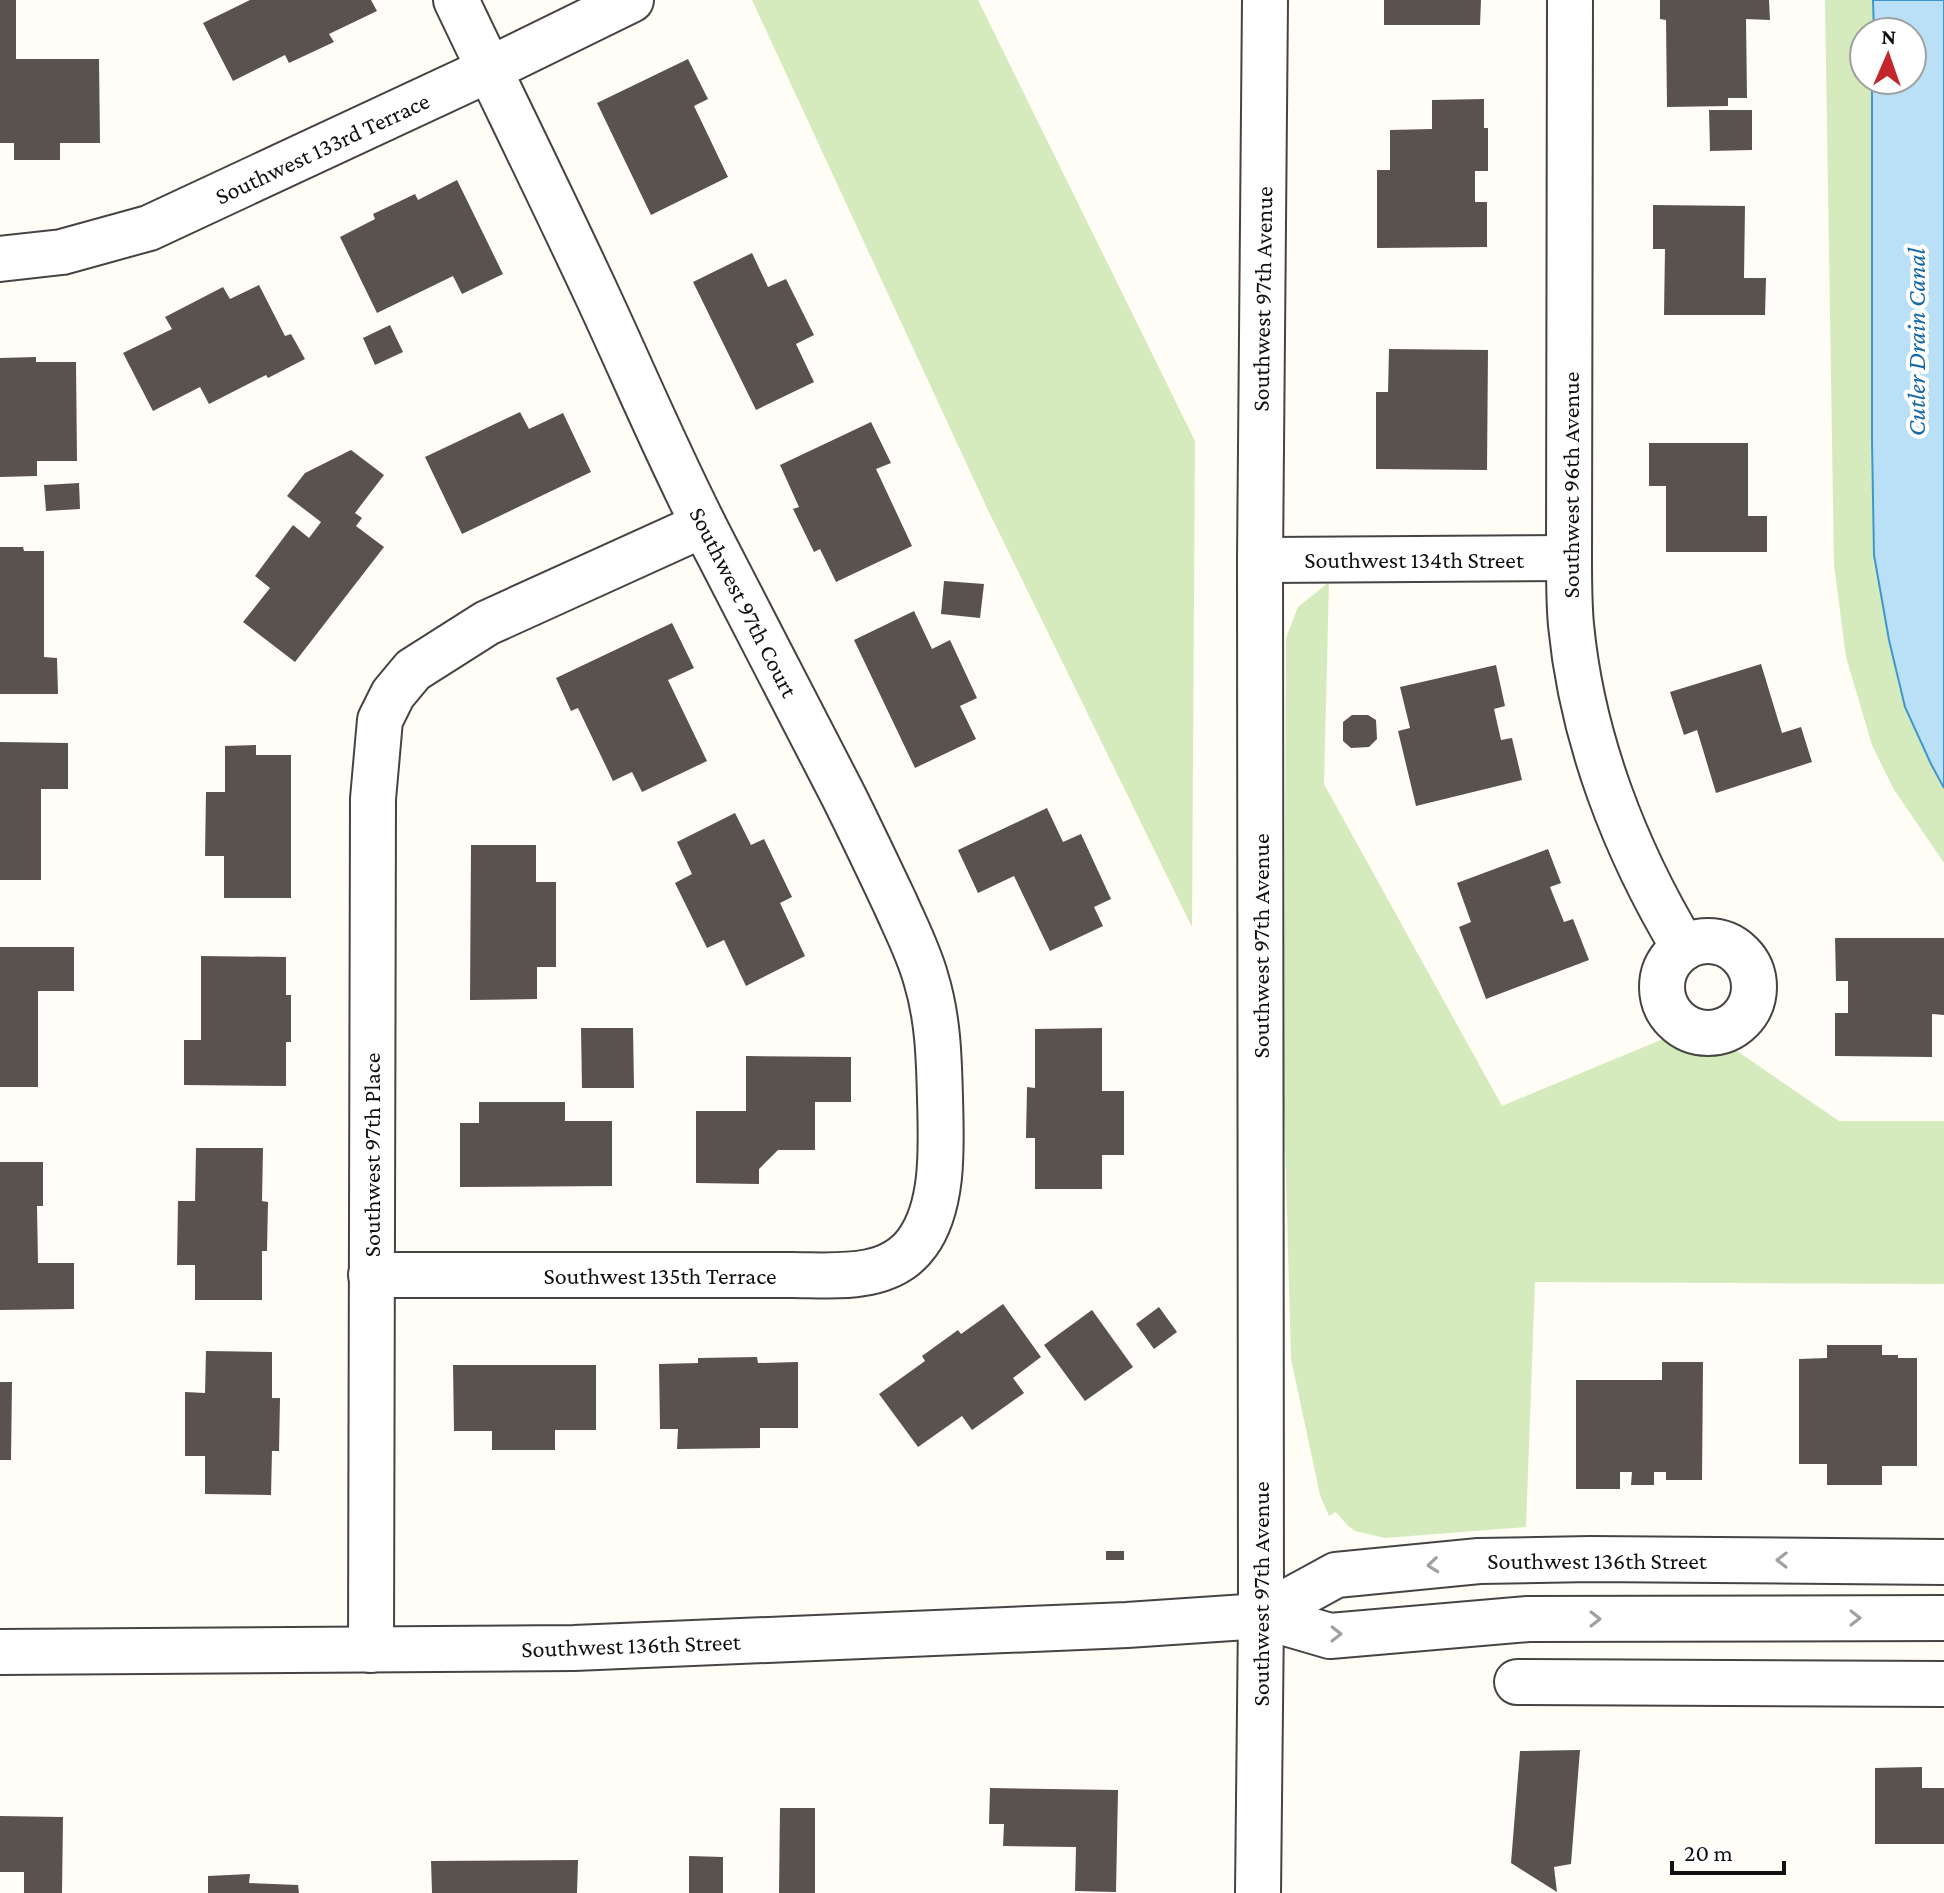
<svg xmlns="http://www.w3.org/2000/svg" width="1944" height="1893" font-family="'Crimson Pro',serif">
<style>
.green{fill:#d5ebbd}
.water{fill:#b9e0f7;stroke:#3f96cf;stroke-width:2}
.building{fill:#5a524d}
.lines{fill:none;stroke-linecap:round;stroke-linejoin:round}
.minor-casing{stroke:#444;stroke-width:48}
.minor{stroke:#fff;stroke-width:44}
.oneway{stroke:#a0a0a0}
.labels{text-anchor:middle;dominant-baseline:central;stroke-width:8;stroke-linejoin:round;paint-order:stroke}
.street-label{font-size:24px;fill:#111;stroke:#fff}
.water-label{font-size:26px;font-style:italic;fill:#1768a6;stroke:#fff}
</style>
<rect width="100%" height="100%" fill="#fffdf5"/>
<g class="green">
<path d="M752 0H978L1195 441 1192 927 987 508Z"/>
<path d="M1825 0H1873L1874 32H1864V80H1872L1873 492 1905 707 1931 764 1944 788V863L1893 788 1872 745 1846 657 1834 565Z"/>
<path d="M1329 582 1324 784 1502 1106 1663 1039 1703 1054 1734 1049 1839 1121H1944V1284L1535 1282 1526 1527 1385 1538 1355 1531 1348 1526 1336 1512 1329 1516 1320 1495 1291 1359 1284 1105 1286 638 1298 607Z"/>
</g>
<path class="water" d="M1873 0H1944V788L1931 764 1905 707 1889 640 1874 555 1872 440V80H1912V32H1874Z"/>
<g class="building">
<path d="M0 0H16V59H99L100 143H60V160H14V143H0Z"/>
<path d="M250 0H371L377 11 329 34 334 42 289 63 285 55 233 81 203 23Z"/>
<path d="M1384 0H1481L1480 25H1384Z"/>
<path d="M1660 0H1769L1770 20 1746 19 1747 98H1728V106L1667 107 1666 20 1660 19Z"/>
<path d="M688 59 708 99 694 106 728 177 651 215 597 103Z"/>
<path d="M1484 99V128H1488V171H1475V202H1487V247L1377 248V170H1390V130L1432 129V100Z"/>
<path d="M1709 110H1752V150L1710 151Z"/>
<path d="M457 180 503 274 462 294 453 276 377 313 340 237 375 219 373 214 415 194 418 200Z"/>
<path d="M1653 205 1745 206 1744 278H1766L1765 315H1664L1665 249H1653Z"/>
<path d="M752 253 768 287 786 279 814 335 796 344 814 382 756 410 693 282Z"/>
<path d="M259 285 285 336 291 334 305 359 268 378 266 375 209 404 200 387 153 411 123 353 172 329 165 317 223 287 230 299Z"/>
<path d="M390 325 403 352 375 365 363 338Z"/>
<path d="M1389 349 1488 350 1487 470 1376 469V392H1388Z"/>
<path d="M36 357V362H76L77 461H37V476L0 477V358Z"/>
<path d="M520 412 529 429 563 413 591 472 462 534 425 457Z"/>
<path d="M871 422 891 463 876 469 912 546 836 582 820 549 814 552 793 509 799 507 780 465Z"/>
<path d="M1649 443H1748V516H1767V552H1666V486H1649Z"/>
<path d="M351 450 384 475 355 513 362 518 356 526 384 547 295 662 243 622 270 588 255 576 293 525 309 538 321 522 287 496 305 473Z"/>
<path d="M79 483 80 509 46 511 44 485Z"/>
<path d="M0 547H23L24 551H44V657L57 658 58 694H0Z"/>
<path d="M944 581 984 584 980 618 941 614Z"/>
<path d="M914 611 932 649 950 640 977 698 960 706 976 739 915 768 854 640Z"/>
<path d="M672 623 694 668 668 680 707 761 642 792 632 772 613 781 578 708 571 711 556 678Z"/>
<path d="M1761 664 1782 733 1801 727 1812 762 1716 793 1697 730 1684 735 1670 692Z"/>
<path d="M1496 665 1505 706 1494 709 1501 740 1512 738 1522 780 1416 806 1398 731 1410 728 1400 687Z"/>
<path d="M1352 715H1368L1376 720 1377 739 1369 747 1351 748 1343 741V722Z"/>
<path d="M0 742 68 743V789H41V880H0Z"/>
<path d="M256 745V755H291V898H224V856H205L206 792H225V746Z"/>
<path d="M1047 808 1063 842 1081 834 1111 899 1094 907 1103 926 1050 951 1014 876 978 893 958 850Z"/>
<path d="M735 813 751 845 764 839 792 897 780 903 805 956 746 986 724 940 707 948 675 883 692 874 677 842Z"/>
<path d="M471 845H536V882H556V967H537V999L470 1000Z"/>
<path d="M1548 849 1561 883 1550 887 1564 922 1573 919 1589 960 1486 999 1459 927 1471 922 1457 883Z"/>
<path d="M1835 938H1944V1015L1932 1014V1057L1835 1056V1013H1848V981H1836Z"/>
<path d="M0 947H74V991H38V1087H0Z"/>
<path d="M201 956 286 957V995H291V1042H286V1086L184 1085V1040H201Z"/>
<path d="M581 1028H633L634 1088H582Z"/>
<path d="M1102 1028V1091H1124V1155H1102V1189H1035V1138H1026L1027 1087 1035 1088V1029Z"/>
<path d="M746 1056 851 1057V1102H815V1150H778L759 1169V1184L696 1183V1111H746Z"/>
<path d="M479 1102H565V1121H612V1186L460 1187V1123H479Z"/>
<path d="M196 1148H263L262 1201 268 1202 267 1251H262V1300H195V1265H177L178 1201H195Z"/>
<path d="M0 1162H43V1206H37L38 1263H74V1309L0 1310Z"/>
<path d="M1003 1304 1041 1357 1013 1378 1024 1393 972 1430 962 1416 918 1447 879 1394 925 1361 922 1356 958 1330 961 1334Z"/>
<path d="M1159 1307 1177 1332 1154 1349 1136 1324Z"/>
<path d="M1092 1310 1133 1367 1085 1401 1044 1345Z"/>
<path d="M1827 1345H1882V1355H1898V1358H1917V1466H1882V1485H1827V1464H1799V1359L1827 1358Z"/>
<path d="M206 1351 272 1352V1398H280L279 1451H272L271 1495 205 1494V1456H185V1392L205 1393Z"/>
<path d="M757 1357 758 1363 798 1362V1428H760V1448L677 1449 678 1429H660L659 1364 698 1363V1358Z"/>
<path d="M1662 1362H1703L1702 1480H1666V1472H1654V1485H1631L1632 1472H1620V1489H1576V1380H1662Z"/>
<path d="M453 1365H596V1430H555V1450H492V1431H454Z"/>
<path d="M0 1382H12L11 1460H0Z"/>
<rect x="1106" y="1551" width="18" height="9"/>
<path d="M1580 1750 1571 1864 1554 1867 1557 1892 1511 1863 1520 1751Z"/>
<path d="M1922 1767V1788H1944V1844H1875V1768Z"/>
<path d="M990 1788 1118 1790 1116 1892 1075 1891 1076 1847 1003 1846 1004 1824H989Z"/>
<path d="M780 1808H815V1893H779Z"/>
<path d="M0 1816 63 1817 62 1893H24V1872H0Z"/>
<path d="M689 1856 723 1857V1893H689Z"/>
<path d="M578 1860 577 1893H432L431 1861Z"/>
<path d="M250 1874 249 1883 298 1885 299 1893H208V1876Z"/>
</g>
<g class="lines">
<g class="minor-casing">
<g id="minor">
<path d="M1570 0 1569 558C1569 580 1569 603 1571 625 1582 739 1625 850 1684 948"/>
<path d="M0 259 62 252 149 228 488 70 631 0"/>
<path d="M1260 560 1569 558"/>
<circle cx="1708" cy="987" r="46"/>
<path d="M371 1275H792C834 1275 889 1282 917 1243 945 1205 941 1143 940 1098 939 1058 938 1018 926 979 919 953 906 928 895 903 878 867 861 831 843 795 800 713 758 631 716 549 673 467 637 381 598 297 552 198 503 99 456 0"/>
<path d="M1261 1616 1336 1575 1479 1561 1591 1559 1944 1562"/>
<path d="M371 1650 373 799 380 720 393 694 413 670 487 623 703 525"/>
<path d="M0 1652 574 1648 1127 1625 1261 1616 1330 1636 1528 1619 1944 1618"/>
<path d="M1517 1682 1944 1684"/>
<path d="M1258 1893 1261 1616 1260 560 1265 0"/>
</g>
</g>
<use href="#minor" class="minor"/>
</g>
<defs><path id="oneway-chevron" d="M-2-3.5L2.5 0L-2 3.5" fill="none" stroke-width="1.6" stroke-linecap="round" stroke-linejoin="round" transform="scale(2)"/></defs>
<g class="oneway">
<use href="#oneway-chevron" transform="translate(1782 1560) rotate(-179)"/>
<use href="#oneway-chevron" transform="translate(1433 1565) rotate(174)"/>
<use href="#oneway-chevron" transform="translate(1855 1618)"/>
<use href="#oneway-chevron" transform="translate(1595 1619)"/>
<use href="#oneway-chevron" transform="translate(1336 1634) rotate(1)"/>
</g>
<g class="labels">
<g class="street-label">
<text transform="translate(322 148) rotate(-25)">Southwest 133rd Terrace</text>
<text transform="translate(1262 299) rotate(-89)">Southwest 97th Avenue</text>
<text transform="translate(1570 485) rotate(-90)">Southwest 96th Avenue</text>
<text x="1414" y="559">Southwest 134th Street</text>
<text transform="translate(744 602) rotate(63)">Southwest 97th Court</text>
<text transform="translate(1260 946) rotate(-90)">Southwest 97th Avenue</text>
<text transform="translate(371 1155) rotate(-90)">Southwest 97th Place</text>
<text x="660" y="1275">Southwest 135th Terrace</text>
<text x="1597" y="1560">Southwest 136th Street</text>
<text transform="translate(1260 1594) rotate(-90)">Southwest 97th Avenue</text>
<text transform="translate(631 1645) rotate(-2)">Southwest 136th Street</text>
</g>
<g class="water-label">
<text transform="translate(1916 342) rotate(-90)">Cutler Drain Canal</text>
</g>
</g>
<g transform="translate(1888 56) rotate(2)"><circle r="38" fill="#ffffff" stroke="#a0a0a0" stroke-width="2"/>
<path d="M0-6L14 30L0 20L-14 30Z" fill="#c4262e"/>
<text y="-12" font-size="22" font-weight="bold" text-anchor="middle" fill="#111111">N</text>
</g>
<path d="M1672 1861v12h112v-12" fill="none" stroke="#111111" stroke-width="4"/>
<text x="1684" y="1861" font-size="24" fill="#111111" stroke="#ffffff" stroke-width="6" paint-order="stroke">20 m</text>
</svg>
